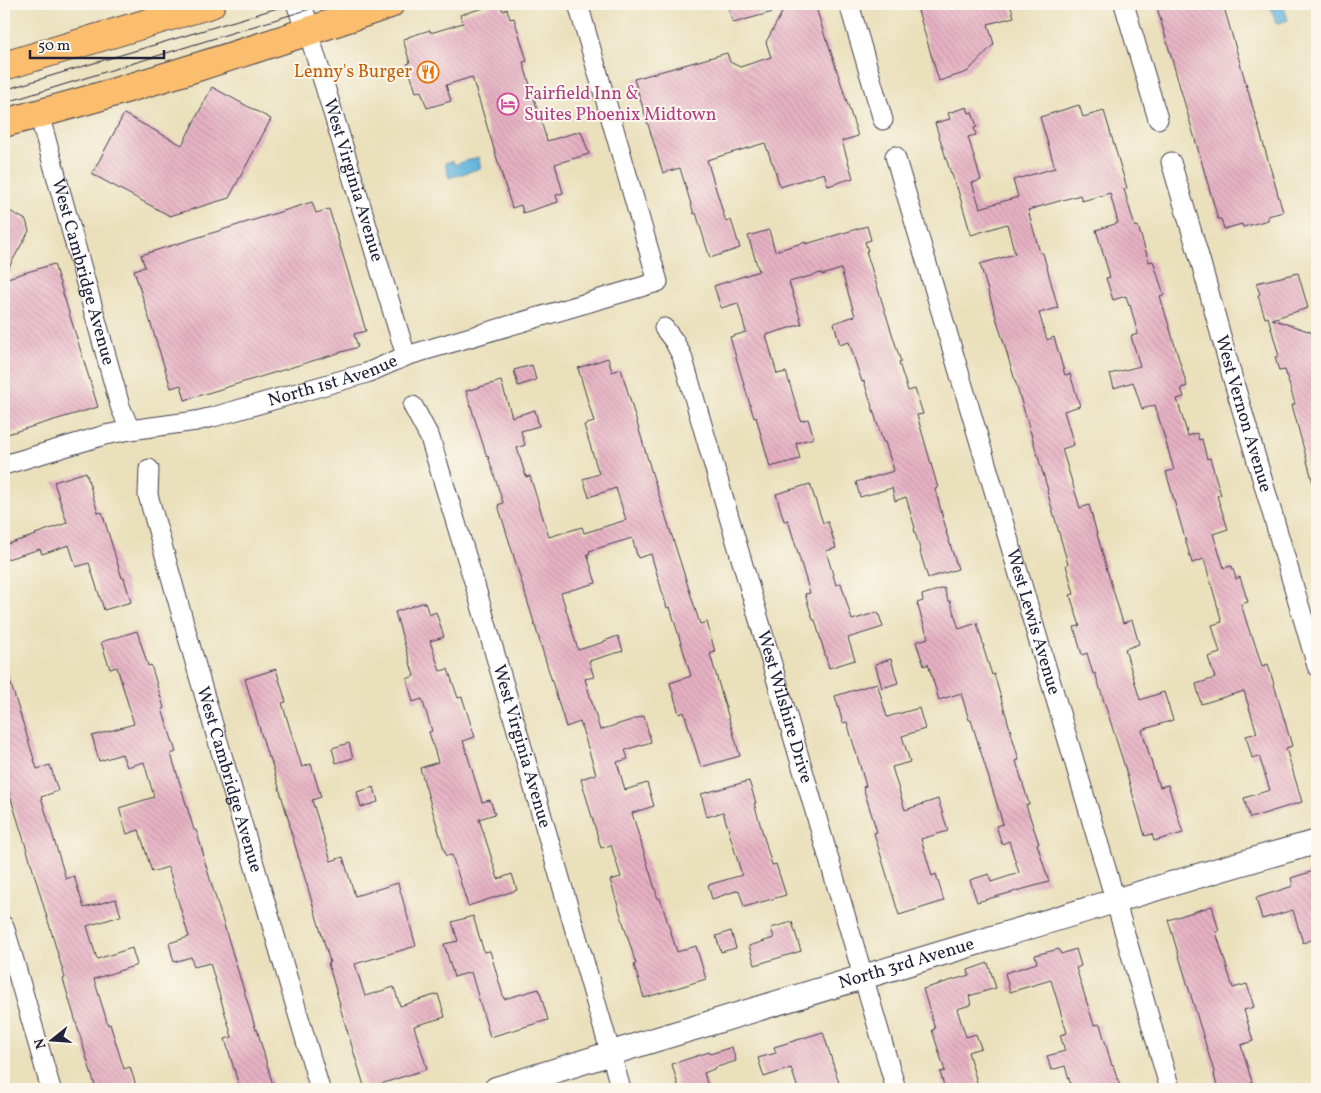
<svg xmlns="http://www.w3.org/2000/svg" width="1321" height="1093" font-family="Vollkorn,serif">
<style>
.water{fill:#5fb4db;stroke:#406b8b}
.building{fill:url(#building-back-hatch)}
.lines{fill:none;stroke-linecap:round;stroke-linejoin:round}
.minor-casing{stroke:#403e4e;stroke-width:21}
.tertiary-casing{stroke:#403e4e;stroke-width:26}
.primary-casing{stroke:#403e4e;stroke-width:30}
.minor{stroke:#fff;stroke-width:19}
.tertiary{stroke:#fff;stroke-width:24}
.primary{stroke:#fbbd6e;stroke-width:28}
.tram{stroke:#22223b;stroke-width:1}
.labels{text-anchor:middle;dominant-baseline:central;stroke-width:4;stroke-linejoin:round;paint-order:stroke}
.food-label{font-size:18px;fill:#c56008;stroke:#fbf7ec;text-anchor:end}
.hotel-label{font-size:18px;fill:#b23c85;stroke:#fbf7ec;text-anchor:start}
.street-label{font-size:18px;fill:#22223b;stroke:#fbf7ec}
</style>
<defs>
<pattern id="building-back-hatch" width="6" height="6" patternUnits="userSpaceOnUse" patternTransform="scale(1.25)"><rect width="6" height="6" fill="#e6b1c3"/><path d="M-1 5l2 2M0 0l6 6M5-1l2 2" fill="none" stroke="#c598a8"/></pattern>
</defs>
<rect width="100%" height="100%" fill="#fbf7ec"/>
<filter id="ink" filterUnits="userSpaceOnUse"><feTurbulence type="fractalNoise" baseFrequency=".02" numOctaves="2"/><feDisplacementMap in="SourceGraphic" scale="10" xChannelSelector="R" yChannelSelector="G"/><feConvolveMatrix kernelMatrix="1 2 1 2 8 2 1 2 1" color-interpolation-filters="sRGB"/></filter>
<filter id="wash" filterUnits="userSpaceOnUse"><feTurbulence type="fractalNoise" baseFrequency=".0096" numOctaves="4" result="noise"/><feDisplacementMap in="SourceGraphic" scale="20" xChannelSelector="R" yChannelSelector="G"/><feGaussianBlur stdDeviation="1.12" result="paint"/><feColorMatrix in="noise" values="0 0 0 0 0 0 0 0 0 0 0 0 0 0 0 0 0 1.4 0 .05"/><feComposite in="paint" operator="in"/></filter>
<g filter="url(#wash)">
<rect width="100%" height="100%" fill="#eae0bc"/>
<g class="water">
<path d="M1270 4H1283L1288 20 1276 24Z"/>
<path d="M478 157 481 168 449 178 445 163 453 161 454 165Z"/>
</g>
<g id="blocks">
<g class="building">
<path d="M497 4H500L503 11 507 9 510 19 514 18 527 61 523 62 547 141 581 131 589 154 555 164 563 193 556 195 558 202 523 213 521 205 512 208 472 77 446 85 451 101 427 108 421 91 416 92 407 64 410 63 403 39 408 38V37L430 30V32H434L463 23 460 15Z"/>
<path d="M727 4H815L826 40H827L858 136 842 141 853 178 828 186 824 173 780 187 773 163H772L765 143 707 160 726 222 731 220 740 248 710 258 696 213 694 214 680 168 663 173 634 79 727 53 730 62 740 67 771 57 766 42 784 9 733 23Z"/>
<path d="M916 4H1010L1014 17 988 24 994 44 967 72 939 81Z"/>
<path d="M1156 4H1223L1283 212 1268 216V220L1243 227 1242 224 1224 229 1221 219H1218Z"/>
<path d="M212 87 271 119 229 198 170 216 92 174 124 114 182 145Z"/>
<path d="M1079 105 1083 117 1104 111 1127 188 1124 189 1135 227 1138 226 1149 262 1153 261 1164 295 1160 296 1187 386 1181 388 1184 397 1177 399 1188 436 1197 433 1199 440 1202 439 1207 459 1210 458 1221 495 1217 496 1228 529 1213 534 1224 568 1232 566 1236 579 1240 577 1248 602 1241 604 1251 636 1252 635 1262 666 1268 664 1292 746 1286 748 1302 802 1250 818 1244 798 1270 790 1259 756 1252 758 1246 736 1257 733 1244 691 1201 704 1196 684 1215 678 1208 657 1220 653 1212 625 1222 622 1204 559 1192 563 1166 472 1174 470 1155 405 1142 409 1133 382 1114 388 1110 374 1140 366 1131 336 1138 334 1130 305 1129 306 1126 296 1113 300 1106 278 1110 277 1096 230 1118 223 1110 193 1082 201 1080 195 1028 210 1040 253H1043L1058 308 1039 313 1047 340 1054 337 1065 375 1070 374 1080 406 1064 411 1074 445 1062 449 1080 508 1089 505 1107 570 1123 623 1132 620 1139 644 1125 649 1140 700 1164 692 1173 720 1142 730 1157 781H1158L1160 787 1168 785 1183 833 1154 841 1152 834 1145 836 1123 761 1095 673 1093 674 1087 653 1082 655 1074 627 1080 626 1070 595 1074 594 1066 565 1068 564 1047 491 1048 490 980 264 1015 254 1007 224 971 235 957 187 956 188 952 174H951L935 123 950 119 948 113 967 107 969 113 972 112 977 127 974 128 976 135 968 137 981 180 972 183 980 208 1018 197 1013 180 1055 168 1040 117Z"/>
<path d="M312 202 316 213 329 209 366 331 354 334 358 347 185 400 181 385 171 388 134 270 145 267 141 255Z"/>
<path d="M4 208 26 220 29 231 4 276Z"/>
<path d="M867 226 871 240 865 242 868 251H866L901 362 899 363 908 391 915 389 923 414 917 415 938 488 935 489 947 532H946L958 569 928 578 920 552H921L914 529 915 528 906 497 895 501 892 488 860 497 856 482 894 471 885 442H883L864 381 862 382 849 342 840 345 834 323 855 316 841 269 822 275 821 273 789 282 802 324 766 335 777 374 786 372 801 421 808 419 814 438 796 443 800 459 770 467 756 417 754 418 730 337 746 332 738 303 721 308 714 286 759 271 748 236 769 230 775 251 806 242V244Z"/>
<path d="M54 264 98 407 4 435V279Z"/>
<path d="M1298 273 1308 308 1272 319 1311 332 1314 345 1317 344V483H1313L1292 405 1295 404 1285 370 1279 371 1275 357 1279 356 1268 317 1265 318 1258 295 1260 294 1256 283Z"/>
<path d="M608 358 612 372 621 369 651 470 700 624 707 622 715 652 710 654 740 756 701 767 684 712 679 714 670 683 691 676 670 607 667 608 651 554 638 558 632 538 589 551 590 554H587L596 583 561 593 565 606 578 650 604 642V641L618 636 623 651 589 661 594 677 585 679 600 730 644 716 651 742 625 750 628 759 617 762 625 790 647 783 654 806 632 813 639 836 658 899 660 898 677 952 696 946 706 979 644 998 634 965 636 964 610 880 621 877 611 845 601 848 581 779 596 774 580 722 566 727 498 505 503 503 488 456 487 457 466 391 501 381 512 417 535 410 539 426 521 431 525 445 517 448 526 477 530 476 549 537 582 527 584 533 626 520 616 488 589 497 583 479 599 474 584 425 594 422 578 368Z"/>
<path d="M532 365 536 380 518 386 514 370Z"/>
<path d="M86 472 98 513 102 512 122 578H124L131 602 104 610 89 563 76 567 69 545 42 554 40 549 4 560V545L36 535 35 534 67 523 54 482Z"/>
<path d="M810 484 823 523 828 522 836 548 826 551 836 585 841 583 852 620 878 612 883 627 848 638 855 660 829 668 815 620H813L805 594 810 593 788 520 784 521 776 494Z"/>
<path d="M944 588 948 601H950L959 629 977 623 984 647H983L992 675 994 674 1019 760 1016 761 1029 804 1026 805 1039 844H1037L1049 882 977 902 970 880 989 874 991 882 1019 873 1009 841 1002 844 996 826 1003 824 971 720H969L961 693 939 700 928 664 924 666 916 642 928 638 917 603 923 601 922 595Z"/>
<path d="M425 602 429 615 436 612 444 637 430 641 440 671 448 669 458 698 462 697 475 737 463 741 482 802 490 800 495 814 479 819 490 853 498 879 512 874 517 890 468 906 452 855 446 856 420 768 438 762 429 732 432 731 422 699 413 702 407 679 414 676 395 612Z"/>
<path d="M137 631 148 666 151 665 164 708 162 709 176 752 171 754 194 830H196L204 856H203L256 1030 257 1029 274 1089H240L225 1039 232 1037 210 963 194 967 191 957 174 962 169 943 189 937 168 867 152 872 139 830 127 834 119 808 154 797 144 762 127 767 122 754 99 761 92 736 134 724 117 667 110 669 101 642Z"/>
<path d="M891 659 898 683 882 688 875 664Z"/>
<path d="M276 669 286 702 282 703 302 767 311 764 321 797 312 800 331 861 343 857 355 896 398 883 416 946 355 964 365 996 394 987 400 1006 438 994 445 1017 414 1026 427 1069 365 1089 339 1004H340L328 963 330 962 289 825H290L270 757H268L245 679Z"/>
<path d="M7 671 37 769 50 765 58 791 41 797 66 879 74 876 84 908 116 899 121 916 87 926 97 959 132 948 137 965 94 979 108 1025 110 1024 124 1069 130 1067 137 1089H96L63 979 65 978 30 860 4 776V672Z"/>
<path d="M877 683 887 717 919 708 925 729 902 736 910 762 892 767 905 810 938 799 948 831 921 839 932 876 936 874 944 901 899 915 874 833 877 832 863 787 866 786 847 722 843 723 835 696Z"/>
<path d="M349 743 353 758 336 763 332 748Z"/>
<path d="M749 781 756 803H754L772 865 776 864 786 895 744 907 739 890 712 899 708 885 742 875 723 812 707 817 701 794Z"/>
<path d="M374 787 378 802 361 807 357 792Z"/>
<path d="M1317 870V938L1303 943 1293 910 1262 919 1256 898 1293 886 1291 878Z"/>
<path d="M1212 906 1219 931 1216 932 1233 988 1247 984 1254 1007 1244 1010 1253 1041 1241 1045 1254 1089H1218L1214 1075H1215L1168 920Z"/>
<path d="M473 916 484 952 490 951 504 999 539 989 548 1020 490 1037 471 972 454 977 444 944 458 941 452 922Z"/>
<path d="M792 922 801 951 755 965 749 946 774 938 771 928Z"/>
<path d="M731 931 736 948 721 952 716 936Z"/>
<path d="M1059 949 1061 954 1076 949 1081 966 1076 968 1094 1025 1100 1024 1112 1066 1113 1065 1121 1089H1072L1065 1066 1051 1070 1047 1056 1065 1051 1060 1035 1067 1033 1051 980 1010 992 1005 973 1037 963 1035 955Z"/>
<path d="M988 963 996 988 969 996 971 1005 957 1009 966 1037 976 1034 981 1048 968 1052 979 1089H945L940 1072 945 1071 932 1030 935 1029 923 989 969 975 968 970Z"/>
<path d="M823 1032 841 1089H798L791 1068 764 1077 758 1058 776 1053 774 1047Z"/>
<path d="M732 1047 736 1061 714 1068V1069L704 1073 709 1089H679L672 1064 709 1052 710 1054Z"/>
</g>
</g>
</g>
<g filter="url(#ink)">
<use href="#blocks" fill-opacity="0" stroke="#403e4e" stroke-width="1"/>
<g class="lines">
<g class="minor-casing">
<g id="minor">
<path d="M849 4 883 120"/>
<path d="M1124 4 1158 119"/>
<path id="s1" d="M308 31 343 146 406 356"/>
<path id="s2" d="M39 114 120 406 130 430"/>
<path id="s3" d="M895 156 1107 872 1170 1089"/>
<path id="s4" d="M1171 162 1201 263 1232 376 1317 666"/>
<path id="s5" d="M664 328 674 341 682 356 896 1089"/>
<path id="s6" d="M413 406 430 438 475 585 621 1089"/>
<path id="s7" d="M4 465 105 435 130 430 196 421 213 417 367 373 406 356 658 282 578 4"/>
<path id="s8" d="M149 469 148 495 200 680 320 1089"/>
<path d="M4 926 51 1089"/>
</g>
</g>
<g class="tertiary-casing">
<g id="tertiary">
<path d="M299 4 308 31"/>
<path id="s9" d="M496 1089C659 1038 823 988 986 940 1097 907 1206 872 1317 842"/>
</g>
</g>
<g class="primary-casing">
<g id="primary">
<path d="M4 66 211 4"/>
<path d="M4 123C134 89 262 47 390 4"/>
</g>
</g>
<use href="#minor" class="minor"/>
<use href="#tertiary" class="tertiary"/>
<use href="#primary" class="primary"/>
<g class="tram">
<path d="M4 90 291 4"/>
<path d="M4 103 326 4"/>
</g>
</g>
</g>
<defs>
<g id="restaurant-ring" transform="scale(1.125)"><circle r="9.5" fill="#fbf7ec" stroke="#e8710a" stroke-width="1.5"/><path d="M-5-6h1v4h1v-4h1v4h1v-4h1v5L-1.5 .5V6h-2V.5L-5-1ZM5-6V6H3V1.5H1.5Q1.5-4 5-6Z" fill="#e8710a"/></g>
<g id="hotel-ring" transform="scale(1.125)"><circle r="9.5" fill="#fbf7ec" stroke="#d1479c" stroke-width="1.5"/><path d="M-6-4.5h1.5V1H6V5H4.5V3h-9V5H-6ZM-4 0a1.8 1.8 0 1 1 3.6 0ZM.5 0V-2.5h3Q6-2.5 6 0Z" fill="#d1479c"/></g>
</defs>
<g fill-rule="evenodd">
<use href="#restaurant-ring" x="428" y="72"/>
<use href="#hotel-ring" x="508" y="104"/>
</g>
<g class="labels">
<g class="food-label">
<text x="412" y="72">Lenny's Burger</text>
</g>
<g class="hotel-label">
<text x="524" y="94">Fairfield Inn &amp;<tspan x="524" dy="21">Suites Phoenix Midtown</tspan></text>
</g>
<g class="street-label">
<text stroke="none"><textPath href="#s1" startOffset="156">West Virginia Avenue</textPath></text>
<text stroke="none"><textPath href="#s2" startOffset="164">West Cambridge Avenue</textPath></text>
<text stroke="none"><textPath href="#s7" startOffset="340">North 1st Avenue</textPath></text>
<text stroke="none"><textPath href="#s4" startOffset="262">West Vernon Avenue</textPath></text>
<text stroke="none"><textPath href="#s3" startOffset="486">West Lewis Avenue</textPath></text>
<text stroke="none"><textPath href="#s5" startOffset="399">West Wilshire Drive</textPath></text>
<text stroke="none"><textPath href="#s6" startOffset="358">West Virginia Avenue</textPath></text>
<text stroke="none"><textPath href="#s8" startOffset="322">West Cambridge Avenue</textPath></text>
<text stroke="none"><textPath href="#s9" startOffset="429">North 3rd Avenue</textPath></text>
</g>
</g>
<rect width="1321" height="1093" fill="none" stroke="#fbf7ec" stroke-width="20"/>
<g transform="translate(52 1040) rotate(253)" stroke="#fbf7ec" stroke-width="4" paint-order="stroke">
<path d="M0-4L9 19L0 12L-9 19Z" fill="#22223b"/>
<text y="-8" font-size="14" font-weight="bold" text-anchor="middle" fill="#22223b">N</text>
</g>
<path d="M30 50v8h134v-8" fill="none" stroke="#22223b" stroke-width="2.5"/>
<text x="38" y="50" font-size="15" fill="#22223b" stroke="#fbf7ec" stroke-width="4" paint-order="stroke">50 m</text>
</svg>
